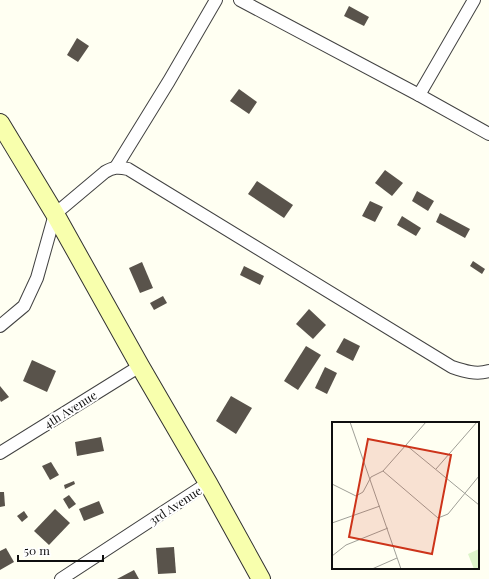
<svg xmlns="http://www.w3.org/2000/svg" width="489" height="579" font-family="'Playfair Display',serif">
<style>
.building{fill:#59534b}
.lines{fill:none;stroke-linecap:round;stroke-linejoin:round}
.street-casing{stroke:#424242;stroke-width:14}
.secondary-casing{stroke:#313131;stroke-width:20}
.street{stroke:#fff;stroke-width:12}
.secondary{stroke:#f8ffad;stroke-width:18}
.labels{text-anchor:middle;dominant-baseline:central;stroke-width:4;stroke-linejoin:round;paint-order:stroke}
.street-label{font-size:12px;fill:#0f0f0f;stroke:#fff}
.inset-road{fill:none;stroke:#9f9f97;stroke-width:1}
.view{fill:#cd341a;fill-opacity:0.15;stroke:#cd341a;stroke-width:2}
.inset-edge{fill:none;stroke:#0f0f0f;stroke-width:2}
</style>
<rect width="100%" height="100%" fill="#fffff2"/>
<g class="building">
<path d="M349 6 369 17 364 26 344 16Z"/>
<path d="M77 38 89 46 78 62 67 55Z"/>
<path d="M239 89 257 102 249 114 230 101Z"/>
<path d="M385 170 403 183 392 196 375 183Z"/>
<path d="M257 181 293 205 284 218 248 194Z"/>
<path d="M417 191 434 201 428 211 412 201Z"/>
<path d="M370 201 383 207 375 222 362 216Z"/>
<path d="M440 213 470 229 465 238 436 222Z"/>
<path d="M402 216 421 228 416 236 397 225Z"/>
<path d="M473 261 485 269 482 274 470 266Z"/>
<path d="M142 262 153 288 140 293 129 268Z"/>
<path d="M244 266 264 276 260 285 240 275Z"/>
<path d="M163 296 167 303 154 310 150 303Z"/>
<path d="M309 309 326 325 313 339 296 324Z"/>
<path d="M344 338 360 346 353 361 336 352Z"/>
<path d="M306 346 321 355 298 390 284 381Z"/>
<path d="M32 360 56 371 47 392 23 381Z"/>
<path d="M325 367 337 373 327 394 315 388Z"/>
<path d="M0 386 9 397 1 402 0 400Z"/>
<path d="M231 396 252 408 236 434 216 421Z"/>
<path d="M101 437 104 451 77 456 75 442Z"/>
<path d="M51 462 59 475 50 480 42 466Z"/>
<path d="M74 481 75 484 65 489 64 485Z"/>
<path d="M0 492H4L5 506 0 507Z"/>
<path d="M69 495 76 504 69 509 63 499Z"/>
<path d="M99 501 104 513 84 521 79 509Z"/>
<path d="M55 509 70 523 49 545 34 531Z"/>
<path d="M24 511 28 517 22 522 17 516Z"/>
<path d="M174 547 176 573 158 574 156 548Z"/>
<path d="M6 548 14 562 0 570V551Z"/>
<path d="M134 570 139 579H117Z"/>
</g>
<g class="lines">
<g class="street-casing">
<g id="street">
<path d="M240 0 419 95 489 134"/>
<path d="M419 95 474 0"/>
<path d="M116 167 169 81 216 0"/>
<path d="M0 326 24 306 37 278 55 214 105 172C113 167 118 167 128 169L452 367C464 371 476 375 489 371"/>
<path d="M0 453 140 366"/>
<path d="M61 579 208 483"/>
</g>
</g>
<g class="secondary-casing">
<path id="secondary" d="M0 123 55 214 140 366 208 483 261 579"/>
</g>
<use href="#street" class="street"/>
<use href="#secondary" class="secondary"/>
</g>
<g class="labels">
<g class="street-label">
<text transform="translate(70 409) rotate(-32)">4th Avenue</text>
<text transform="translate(175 505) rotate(-33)">3rd Avenue</text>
</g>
</g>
<g transform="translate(332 422)">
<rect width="147" height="147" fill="#fffff2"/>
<path d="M147 127V147H142L136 132Z" fill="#ddf4ca"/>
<path class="inset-road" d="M18 0 69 147M74 23 94 0M104 47 145 0M51 49 74 23 147 83M0 62 24 74 31 70 39 55 51 49 106 96 116 92 147 54M0 101 48 84M0 134 14 123 56 106M40 147 65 136"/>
<path class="view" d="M36 17 119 33 100 132 17 115Z"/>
<rect width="147" height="147" class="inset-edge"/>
</g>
<path d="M18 555v6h85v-6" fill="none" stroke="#0f0f0f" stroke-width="2"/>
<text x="24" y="555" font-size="12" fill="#0f0f0f" stroke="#ffffff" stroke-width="3" paint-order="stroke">50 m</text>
</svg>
